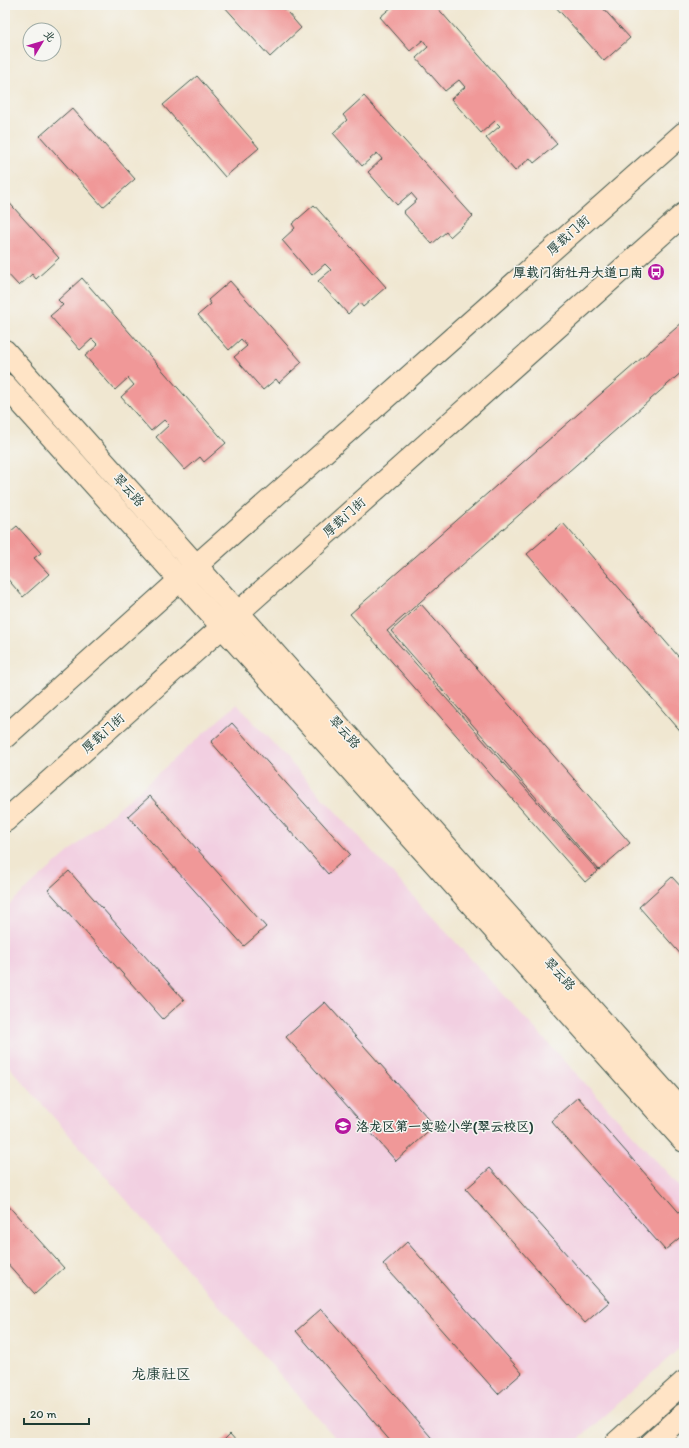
<svg xmlns="http://www.w3.org/2000/svg" width="689" height="1448" font-family="Itim,'LXGW WenKai TC',sans-serif">
<style>
.built{fill:#f2cfe1}
.building{fill:#f09898}
.lines{fill:none;stroke-linecap:round;stroke-linejoin:round}
.secondary-casing{stroke:#3e564c;stroke-width:24}
.secondary{stroke:#ffe4c6;stroke-width:22}
.labels{text-anchor:middle;dominant-baseline:central;stroke-width:3;stroke-linejoin:round;paint-order:stroke}
.street-label{font-size:13px;fill:#1f3d34;stroke:#f6f6f2}
.poi-label{font-size:13px;font-weight:bold;fill:#1f3d34;stroke:#f6f6f2;text-anchor:end}
.quarter-label{font-size:15px;fill:#1f3d34;stroke:#f6f6f2}
</style>
<rect width="100%" height="100%" fill="#f6f6f2"/>
<filter id="ink" filterUnits="userSpaceOnUse"><feTurbulence type="fractalNoise" baseFrequency=".025" numOctaves="2"/><feDisplacementMap in="SourceGraphic" scale="8" xChannelSelector="R" yChannelSelector="G"/><feConvolveMatrix kernelMatrix="1 2 1 2 8 2 1 2 1" color-interpolation-filters="sRGB"/></filter>
<filter id="wash" filterUnits="userSpaceOnUse"><feTurbulence type="fractalNoise" baseFrequency=".012" numOctaves="4" result="noise"/><feDisplacementMap in="SourceGraphic" scale="16" xChannelSelector="R" yChannelSelector="G"/><feGaussianBlur stdDeviation="0.9" result="paint"/><feColorMatrix in="noise" values="0 0 0 0 0 0 0 0 0 0 0 0 0 0 0 0 0 1.4 0 .05"/><feComposite in="paint" operator="in"/></filter>
<g filter="url(#wash)">
<rect width="100%" height="100%" fill="#f0e7d1"/>
<path class="built" d="M237 704 684 1191V1344L575 1443H340L5 1062V908Z"/>
<g id="blocks">
<g class="building">
<path d="M223 5H281L301 28 270 57Z"/>
<path d="M392 5H435L557 144 534 163 530 158 515 171 486 138 500 126 495 121 481 133 451 99 465 87 459 80 445 91 416 58 428 47 423 40 410 51 380 17 393 6Z"/>
<path d="M554 5H600L630 38 604 61Z"/>
<path d="M197 76 259 148 225 177 163 105Z"/>
<path d="M364 96 473 216 450 237 446 232 432 244 403 212 417 200 411 193 397 205 368 172 382 159 377 153 362 166 333 133 347 120 343 115Z"/>
<path d="M72 108 135 179 103 207 40 136Z"/>
<path d="M5 198 59 258 36 279 32 274 19 286 5 271Z"/>
<path d="M314 205 386 287 363 307 360 303 348 314 318 281 331 270 325 264 312 275 282 240 295 228 292 224Z"/>
<path d="M82 278 226 443 204 462 200 457 185 470 156 437 169 425 164 420 151 431 121 397 134 385 128 378 115 390 85 356 98 345 92 339 80 350 50 316 63 305 58 300Z"/>
<path d="M230 281 302 362 279 383 276 379 263 390 234 357 247 346 241 339 229 350 198 315 211 304 208 300Z"/>
<path d="M684 321V370L387 631 598 871 585 882 350 614Z"/>
<path d="M563 523 684 663V735L527 554Z"/>
<path d="M5 524 11 531 17 526 41 553 34 558 49 574 23 597 5 576Z"/>
<path d="M421 604 630 843 599 870 391 631Z"/>
<path d="M232 723 350 854 328 874 211 742Z"/>
<path d="M150 796 266 927 244 946 128 816Z"/>
<path d="M69 871 184 1000 163 1019 48 890Z"/>
<path d="M672 877 684 890V958L639 907Z"/>
<path d="M325 1002 435 1126 396 1161 286 1037Z"/>
<path d="M578 1097 684 1218V1234L665 1250 551 1121Z"/>
<path d="M490 1168 609 1302 585 1323 466 1189Z"/>
<path d="M5 1202 64 1268 35 1294 5 1261Z"/>
<path d="M407 1242 522 1373 498 1394 383 1264Z"/>
<path d="M321 1309 436 1443H392L296 1331Z"/>
<path d="M230 1434 238 1443H221Z"/>
</g>
</g>
</g>
<g filter="url(#ink)">
<use href="#blocks" fill-opacity="0" stroke="#3e564c" stroke-width="1"/>
<g class="lines">
<g class="secondary-casing">
<g id="secondary">
<path d="M5 351 684 1113"/>
<path d="M5 385 684 1141"/>
<path d="M5 737 180 580 684 133"/>
<path d="M5 821 684 214"/>
<path d="M616 1443 684 1382"/>
<path d="M652 1443 684 1414"/>
</g>
</g>
<use href="#secondary" class="secondary"/>
</g>
</g>
<defs>
<g id="bus-disc" transform="scale(0.9)"><circle r="9.5" fill="#b5179e" stroke="#f6f6f2"/><path d="M-5-6H5V4H4V6H2V4H-2V6H-4V4H-5ZM-3.5-4V0h7V-4ZM-3.5 1.2v1.5H-2V1.2ZM2 1.2v1.5H3.5V1.2Z" fill="#fff"/></g>
<g id="school-disc" transform="scale(0.9)"><circle r="9.5" fill="#b5179e" stroke="#f6f6f2"/><path d="M0-5L7-2L0 1L-7-2ZM-4 1L0 2.5L4 1V4Q0 6-4 4Z" fill="#fff"/></g>
</defs>
<g fill-rule="evenodd">
<use href="#bus-disc" x="656" y="272"/>
<use href="#school-disc" x="343" y="1126"/>
</g>
<g class="labels">
<g class="street-label">
<text transform="translate(568 235) rotate(-42)">厚载门街</text>
<text transform="translate(129 490) rotate(48)">翠云路</text>
<text transform="translate(344 517) rotate(-42)">厚载门街</text>
<text transform="translate(345 732) rotate(48)">翠云路</text>
<text transform="translate(103 733) rotate(-42)">厚载门街</text>
<text transform="translate(560 974) rotate(48)">翠云路</text>
</g>
<g class="poi-label">
<text x="643" y="272">厚载门街牡丹大道口南</text>
<text x="356" y="1126" text-anchor="start">洛龙区第一实验小学(翠云校区)</text>
</g>
<g class="quarter-label">
<text x="161" y="1374">龙康社区</text>
</g>
</g>
<rect width="689" height="1448" fill="none" stroke="#f6f6f2" stroke-width="20"/>
<g transform="translate(42 42) rotate(52)"><circle r="19" fill="#f6f6f2" stroke="#a0aca6"/>
<path d="M0-3L7 15L0 10L-7 15Z" fill="#b5179e"/>
<text y="-6" font-size="11" font-weight="bold" text-anchor="middle" fill="#1f3d34">北</text>
</g>
<path d="M24 1418v6h65v-6" fill="none" stroke="#1f3d34" stroke-width="2"/>
<text x="30" y="1418" font-size="12" fill="#1f3d34" stroke="#f6f6f2" stroke-width="3" paint-order="stroke">20 m</text>
</svg>
